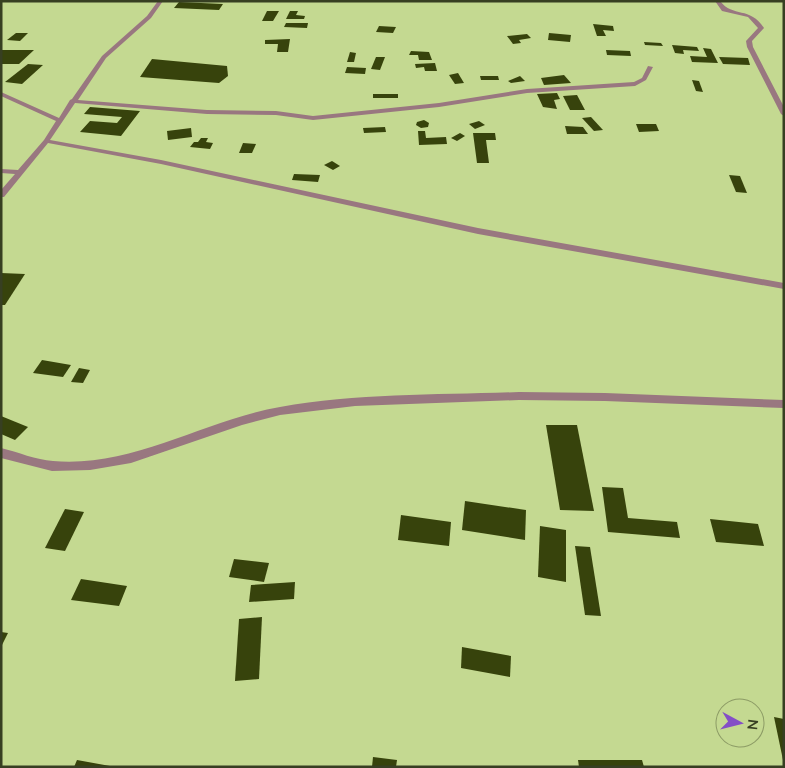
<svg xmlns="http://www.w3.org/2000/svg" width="785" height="768" font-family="Mulish,sans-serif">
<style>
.building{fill:#37430c}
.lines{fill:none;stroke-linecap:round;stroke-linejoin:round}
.minor{fill:#997780;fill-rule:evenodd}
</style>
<rect width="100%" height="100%" fill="#c4d991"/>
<g class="building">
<path d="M179 2 223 4 219 10 174 8Z"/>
<path d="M267 11H279L273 21H262Z"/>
<path d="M290 11H298L296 15 305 16 304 19H286Z"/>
<path d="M286 23H308L307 28 284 27Z"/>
<path d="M593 24 613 26 614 31 603 30 606 36H597Z"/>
<path d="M379 26 396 27 393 33 376 32Z"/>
<path d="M16 33H28L20 41 7 40Z"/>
<path d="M549 33 571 35 570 42 548 40Z"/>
<path d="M527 34 531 38 519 40 521 43 513 44 507 36Z"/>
<path d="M290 39 288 52H277L278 44H265V40Z"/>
<path d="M644 42 661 43 663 46 645 45Z"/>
<path d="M672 45 697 47 699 51 683 50 684 54 675 53Z"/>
<path d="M703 48 711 49 718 63 692 62 690 56 707 57Z"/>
<path d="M1 50H34L19 64H1Z"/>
<path d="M606 50 630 51 631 56 607 55Z"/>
<path d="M411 51 429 52 432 60H419L418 55H409Z"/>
<path d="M350 52 356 53 354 62H347Z"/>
<path d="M376 57H385L380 70 371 69Z"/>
<path d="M719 57 748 58 750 65 723 64Z"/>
<path d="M152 59 227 66 228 76 219 83 140 77Z"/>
<path d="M435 63 437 71H425L424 67 416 68 415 64Z"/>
<path d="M28 64 43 65 22 84 5 82Z"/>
<path d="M347 67 366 68 365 74 345 73Z"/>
<path d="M458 73 464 83 455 84 449 75Z"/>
<path d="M564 75 571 83 544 85 541 78Z"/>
<path d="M480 76H498L499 80H481Z"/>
<path d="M520 76 525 81 511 83 508 81Z"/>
<path d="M692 80 699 81 703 92 696 91Z"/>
<path d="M557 93 560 99 554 100 557 109 543 107 537 94Z"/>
<rect x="373" y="94" width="25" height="4"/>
<path d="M577 95 585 110H570L563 96Z"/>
<path d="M90 107 140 111 121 136 80 132 90 121 117 123 122 117 84 114Z"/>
<path d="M591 117 603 130 594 131 582 118Z"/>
<path d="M424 120 429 123 428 127 421 128 416 125 417 122Z"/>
<path d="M479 121 485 125 475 129 469 124Z"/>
<path d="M636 124H656L659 131 639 132Z"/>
<path d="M565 126 583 127 588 134H567Z"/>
<path d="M385 127 386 132 364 133 363 128Z"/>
<path d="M191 128 192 137 168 140 167 131Z"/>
<path d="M418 131H425L426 138 446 137 447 144 419 145Z"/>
<path d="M460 133 465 136 457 141 451 138Z"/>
<path d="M473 133H495L496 140H486L489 163H477Z"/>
<path d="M201 138H208L206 142 213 143 210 149 190 147 194 142H198Z"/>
<path d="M243 143 256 144 252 153H239Z"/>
<path d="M332 161 340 166 333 170 324 165Z"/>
<path d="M294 174 320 175 318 182 292 180Z"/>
<path d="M729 175 740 176 747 193 736 192Z"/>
<path d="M1 273 25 274 5 305H1Z"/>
<path d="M42 360 71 365 63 377 33 373Z"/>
<path d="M79 368 90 370 83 383 71 382Z"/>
<path d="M1 416 28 427 15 440 1 434Z"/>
<path d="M546 425H577L594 511 560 510Z"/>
<path d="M602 487 623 488 628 518 677 522 680 538 608 532Z"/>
<path d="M465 501 526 510 525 540 462 530Z"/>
<path d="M65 509 84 512 65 551 45 548Z"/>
<path d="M401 515 451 522 449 546 398 540Z"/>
<path d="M710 519 758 524 764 546 716 542Z"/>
<path d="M540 526 566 530V582L538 577Z"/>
<path d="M575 546 590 547 601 616 585 615Z"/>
<path d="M234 559 269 563 264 582 229 577Z"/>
<path d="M81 579 127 586 119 606 71 600Z"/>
<path d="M295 582 294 599 249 602 251 585Z"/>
<path d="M262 617 259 679 235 681 239 619Z"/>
<path d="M1 632 8 633 1 647Z"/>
<path d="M462 647 511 656 510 677 461 668Z"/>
<path d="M774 717 784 719V760H783Z"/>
<path d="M373 757 397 760 396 767H372Z"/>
<path d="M77 760 110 766V767H74Z"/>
<path d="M578 760H642L644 767H579Z"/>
</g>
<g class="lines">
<g class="minor">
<path d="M158 1H163L151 18 106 58 78 100 207 110 276 111 313 116 439 103 527 89 634 82 642 78 648 66 653 67 646 80 635 86 527 93 439 107 313 120 276 115 207 114 75 103 50 140 161 160 478 228 784 283V289L478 234 161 164 48 143 4 197H1V190L15 174 1 173V169L18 170 44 140 56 121 1 96V92L59 118 70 100 72 99 102 56 147 16Z"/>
<path d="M715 1H720C733 18 750 6 764 28L752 41 753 47 784 107V116L781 114 747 47 746 41 758 28 748 17 722 11Z"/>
<path d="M519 392 605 393 784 400V408L605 401 519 400 355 406 280 415 242 425 131 463 90 470 52 471 1 458V448C18 452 36 460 53 461 133 468 204 420 280 407 359 393 440 395 519 392Z"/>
</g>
</g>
<rect width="785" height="768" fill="none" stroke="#373f22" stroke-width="5"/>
<g transform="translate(740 723) rotate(97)"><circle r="24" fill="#c4d991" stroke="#8c9b65"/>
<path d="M0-4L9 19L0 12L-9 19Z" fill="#844fc6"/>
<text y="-8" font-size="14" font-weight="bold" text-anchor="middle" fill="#373f22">N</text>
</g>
</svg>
